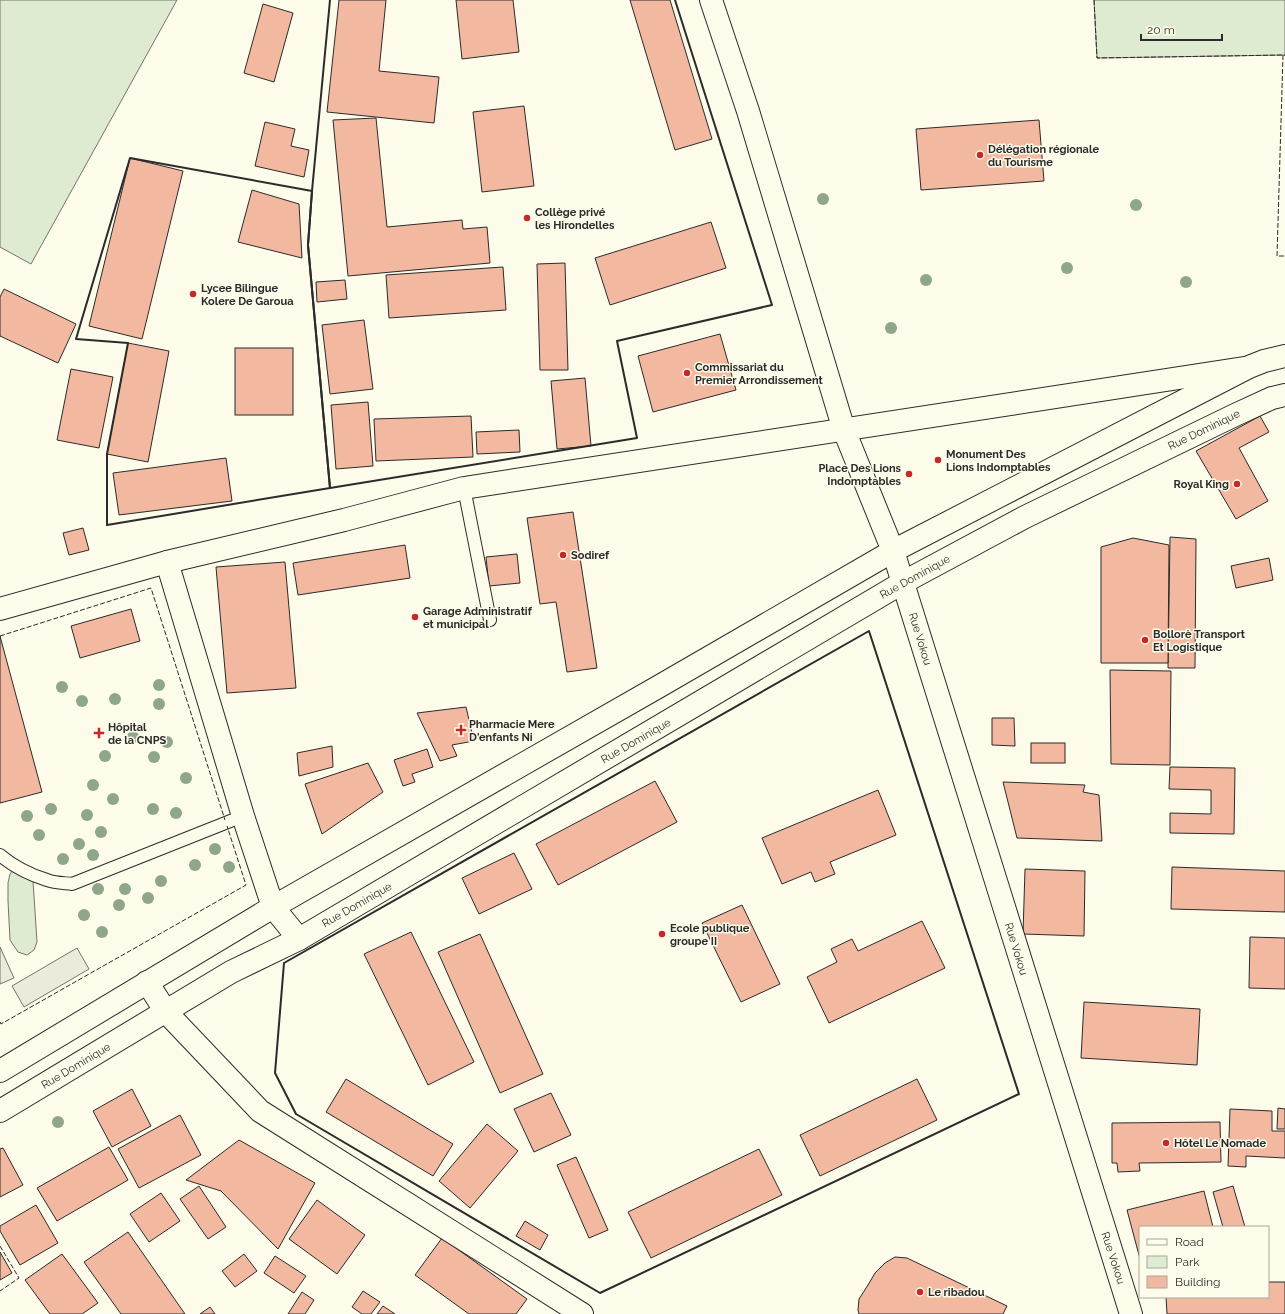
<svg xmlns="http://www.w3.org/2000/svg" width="1285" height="1314" font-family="Raleway,sans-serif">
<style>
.green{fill:#deebd1;stroke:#74746e}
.parking{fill:#eceadb;stroke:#74746e}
.building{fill:#f2b8a0;stroke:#2b2b2b}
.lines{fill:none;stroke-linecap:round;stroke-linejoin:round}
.lane-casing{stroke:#2b2b2b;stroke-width:14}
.street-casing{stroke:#2b2b2b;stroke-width:24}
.secondary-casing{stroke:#2b2b2b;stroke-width:24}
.lane{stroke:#fdfbea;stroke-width:12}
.street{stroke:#fdfbea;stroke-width:22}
.secondary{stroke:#fdfbea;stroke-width:22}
.fence{stroke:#2b2b2b;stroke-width:1;stroke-dasharray:5 2;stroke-linecap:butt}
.wall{stroke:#2b2b2b;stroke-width:2}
.tree{fill:#8ea78a}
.poi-dot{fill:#c62828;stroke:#fdfbea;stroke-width:1.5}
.labels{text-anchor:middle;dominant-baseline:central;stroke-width:3;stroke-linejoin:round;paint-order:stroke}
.poi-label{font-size:11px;font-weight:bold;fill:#2b2b2b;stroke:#fdfbea;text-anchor:start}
.street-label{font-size:11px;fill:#2b2b2b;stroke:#fdfbea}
</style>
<rect width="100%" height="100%" fill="#fdfbea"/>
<g class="green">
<path d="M0 0H177L31 264 0 247Z"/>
<path d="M1094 0H1285V55L1097 58Z"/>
<path d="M13 870 33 881 37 942 34 950 27 955 18 952 10 940 8 901V883L10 874Z"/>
</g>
<g class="parking">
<path d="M0 947 14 978 0 984Z"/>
<path d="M77 948 89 969 24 1007 12 986Z"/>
</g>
<g class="building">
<path d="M339 0H386L379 71 439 77 434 123 327 112Z"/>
<path d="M456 0H513L519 52 462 59Z"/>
<path d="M630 0H670L712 139 675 150Z"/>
<path d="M263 4 293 13 274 82 244 73Z"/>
<path d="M524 106 534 186 482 192 473 112Z"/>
<path d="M376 118 387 227 462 220 463 229 487 227 490 263 348 276 333 120Z"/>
<path d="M1039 120 1044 181 921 190 916 129Z"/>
<path d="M265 122 295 129 291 146 309 150 304 177 255 166Z"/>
<path d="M130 158 183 171 142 339 89 326Z"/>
<path d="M252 190 299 204 302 258 238 242Z"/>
<path d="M711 222 726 268 610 305 595 258Z"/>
<path d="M565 263 568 370H540L537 264Z"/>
<path d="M503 267 506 310 389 318 386 275Z"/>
<path d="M345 280 347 299 317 302 316 282Z"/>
<path d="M4 289 76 324 58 363 0 336V297Z"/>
<path d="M364 320 373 389 330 394 322 325Z"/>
<path d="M720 334 736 390 653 412 638 356Z"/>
<path d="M128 343 169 351 148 462 107 454Z"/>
<rect x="235" y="348" width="58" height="67"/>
<path d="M71 369 113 377 99 448 57 440Z"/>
<path d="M585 378 591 446 557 449 551 381Z"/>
<path d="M368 402 373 466 336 469 331 405Z"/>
<path d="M471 416 473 457 376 461 374 419Z"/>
<path d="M1260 416 1269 432 1239 448 1268 501 1236 519 1196 451Z"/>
<path d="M519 430 520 452 477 454 476 432Z"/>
<path d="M226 458 232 501 119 515 113 473Z"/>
<path d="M573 512 597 668 567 672 556 602 540 604 527 518Z"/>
<path d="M83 528 89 550 69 555 63 533Z"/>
<path d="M1170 537 1196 539 1195 668H1168Z"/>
<path d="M1133 538 1169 545 1168 663H1101V547Z"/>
<path d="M405 545 410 578 298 595 293 563Z"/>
<path d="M517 554 520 583 489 586 486 557Z"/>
<path d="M1269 558 1273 580 1236 588 1231 566Z"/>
<path d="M285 562 296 688 227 693 216 567Z"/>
<path d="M131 609 140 641 80 658 71 626Z"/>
<path d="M0 636 42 792 0 803Z"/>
<path d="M1110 670 1171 671 1170 765 1111 764Z"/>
<path d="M466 707 474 741 452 745 457 756 440 761 417 713Z"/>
<path d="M992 718H1014L1015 746 992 745Z"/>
<rect x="1031" y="743" width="34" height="20"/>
<path d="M332 746 333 767 299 776 297 753Z"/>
<path d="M427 749 433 767 412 774 415 782 403 786 394 760Z"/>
<path d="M368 763 383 792 322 834 305 784Z"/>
<path d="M1170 767 1235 768 1234 834 1170 833V813L1211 814V790L1169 789Z"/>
<path d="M655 781 677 822 558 885 536 844Z"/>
<path d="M1003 782 1085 785 1083 792 1099 795 1102 841 1017 838Z"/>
<path d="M878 790 896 835 830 862 835 874 815 882 811 872 782 884 762 838Z"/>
<path d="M514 853 532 889 479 914 462 878Z"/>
<path d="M1172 867 1285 871V912L1171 909Z"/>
<path d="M1025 869 1085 871 1084 936 1023 934Z"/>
<path d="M742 905 780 984 741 1002 702 923Z"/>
<path d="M922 921 945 968 829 1023 807 977 837 962 831 949 852 939 858 951Z"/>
<path d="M411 932 474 1062 428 1085 364 954Z"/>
<path d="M480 934 543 1074 500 1093 438 952Z"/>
<path d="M1250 937 1285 938V989L1249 988Z"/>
<path d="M1084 1002 1200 1009 1197 1065 1081 1058Z"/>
<path d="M346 1079 453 1144 433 1176 326 1112Z"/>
<path d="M917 1079 937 1120 820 1176 800 1135Z"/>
<path d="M132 1089 151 1126 112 1147 93 1111Z"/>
<path d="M551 1093 571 1135 534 1152 514 1109Z"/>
<path d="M1278 1108 1285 1109V1129H1277Z"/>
<path d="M1230 1109 1272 1111V1131H1285V1158L1246 1156V1167L1228 1166Z"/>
<path d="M180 1115 201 1155 139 1188 118 1149Z"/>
<path d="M1220 1122 1221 1162 1139 1163 1140 1171 1118 1172 1117 1163H1112V1123Z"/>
<path d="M487 1124 518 1151 470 1208 439 1181Z"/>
<path d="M239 1140 315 1183 278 1249 221 1191 186 1180Z"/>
<path d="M109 1147 128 1180 57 1221 37 1188Z"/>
<path d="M3 1148 23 1185 0 1197V1149Z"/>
<path d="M759 1149 782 1195 651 1258 628 1212Z"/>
<path d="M576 1157 608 1230 589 1238 557 1165Z"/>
<path d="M199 1186 226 1227 208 1239 180 1199Z"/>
<path d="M1233 1186 1245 1227H1223L1213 1192Z"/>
<path d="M1204 1191 1213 1227H1140V1259L1127 1210Z"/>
<path d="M161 1193 180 1221 149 1242 130 1214Z"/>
<path d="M317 1200 365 1235 337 1274 289 1239Z"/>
<path d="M36 1205 58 1243 20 1265 0 1231V1226Z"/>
<path d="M525 1221 548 1235 540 1250 516 1236Z"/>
<path d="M128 1232 185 1314H121L84 1262Z"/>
<path d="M442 1238 527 1299 516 1314H469L415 1275Z"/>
<path d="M0 1252 12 1273 0 1280Z"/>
<path d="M62 1254 98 1303 82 1314H50L25 1280Z"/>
<path d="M244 1254 257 1271 235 1287 222 1271Z"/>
<path d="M275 1256 306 1276 294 1293 264 1273Z"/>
<path d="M895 1257 907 1258 1007 1306 1003 1314H859L858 1310 859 1299 868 1285 875 1273 885 1263Z"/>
<path d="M1268 1282H1285V1314H1167L1166 1297H1268Z"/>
<path d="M363 1291 380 1302 371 1314H362L352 1307Z"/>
<path d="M302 1292 314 1300 305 1314H288Z"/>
<path d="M383 1306 395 1314H377Z"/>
<path d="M210 1307 215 1314H200Z"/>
</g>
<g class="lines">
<g class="lane-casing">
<g id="lane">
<path d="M464 488 490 620"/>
<path d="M0 855C13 866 31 875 47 880 55 883 64 883 72 884L243 816"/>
</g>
</g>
<g class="street-casing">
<g id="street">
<path d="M711 0 748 111 844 430 893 551 1131 1314"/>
<path d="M167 562 243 816 273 907 299 939"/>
<path d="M0 609 167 562 344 520 464 488 1244 368"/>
</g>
</g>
<g class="secondary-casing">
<g id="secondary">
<path d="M147 982 166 1012 260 1111 582 1314"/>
<path d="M0 1071 273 907 658 687 893 551 1249 367 1264 361 1285 356"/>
<path d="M0 1111 231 972 299 939 902 583 1025 517 1235 415 1272 398 1285 395"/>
</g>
</g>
<use href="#lane" class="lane"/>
<use href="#street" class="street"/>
<use href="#secondary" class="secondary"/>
<g class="fence">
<path d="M1094 0 1097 58 1285 55"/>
<path d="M1283 55 1277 256H1285"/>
<path d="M0 636 151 588 225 820"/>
<path d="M0 1022 1 1024 246 885 227 826"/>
<path d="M0 1246 19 1278 0 1291"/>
</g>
<g class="wall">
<path d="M330 0 312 191 308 245 330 488 637 438 617 341 772 305 675 0"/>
<path d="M130 158 312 191 308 245 330 488 107 525V454L128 343 76 339Z"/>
<path d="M869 631 1019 1094 600 1293 296 1114 275 1073 284 963Z"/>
</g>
</g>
<g class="tree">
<circle cx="823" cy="199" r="6"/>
<circle cx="1136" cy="205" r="6"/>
<circle cx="1067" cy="268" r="6"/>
<circle cx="926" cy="280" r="6"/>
<circle cx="1186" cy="282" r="6"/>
<circle cx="891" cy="328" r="6"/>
<circle cx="159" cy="685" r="6"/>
<circle cx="62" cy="687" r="6"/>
<circle cx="115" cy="699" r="6"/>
<circle cx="82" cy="701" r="6"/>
<circle cx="159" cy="704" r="6"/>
<circle cx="133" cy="737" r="6"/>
<circle cx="167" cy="742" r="6"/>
<circle cx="105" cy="756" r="6"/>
<circle cx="154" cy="757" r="6"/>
<circle cx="186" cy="778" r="6"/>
<circle cx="93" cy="785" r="6"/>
<circle cx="113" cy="799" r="6"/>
<circle cx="51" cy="809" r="6"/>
<circle cx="153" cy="809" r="6"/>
<circle cx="176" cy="813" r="6"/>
<circle cx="87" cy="815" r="6"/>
<circle cx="27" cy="816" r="6"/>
<circle cx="101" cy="832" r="6"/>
<circle cx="39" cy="835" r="6"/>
<circle cx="79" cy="844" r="6"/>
<circle cx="215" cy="849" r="6"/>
<circle cx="93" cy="855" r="6"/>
<circle cx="63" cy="859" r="6"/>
<circle cx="195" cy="865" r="6"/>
<circle cx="229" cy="867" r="6"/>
<circle cx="161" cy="881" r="6"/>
<circle cx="98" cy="889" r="6"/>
<circle cx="125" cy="889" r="6"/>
<circle cx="148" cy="898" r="6"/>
<circle cx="119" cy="905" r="6"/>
<circle cx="84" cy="915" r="6"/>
<circle cx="102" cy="932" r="6"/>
<circle cx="58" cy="1122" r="6"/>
</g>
<g class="poi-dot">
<circle cx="980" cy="155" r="4"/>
<circle cx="527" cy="218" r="4"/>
<circle cx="193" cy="294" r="4"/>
<circle cx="687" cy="373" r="4"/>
<circle cx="938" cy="460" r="4"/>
<circle cx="909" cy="474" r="4"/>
<circle cx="1237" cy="484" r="4"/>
<circle cx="563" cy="555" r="4"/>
<circle cx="415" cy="617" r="4"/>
<circle cx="1145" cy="640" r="4"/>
<path d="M459 724h4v4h4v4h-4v4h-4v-4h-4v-4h4z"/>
<path d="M97 727h4v4h4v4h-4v4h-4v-4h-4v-4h4z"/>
<circle cx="662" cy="934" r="4"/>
<circle cx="1166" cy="1143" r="4"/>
<circle cx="920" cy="1292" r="4"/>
</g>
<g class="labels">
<g class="poi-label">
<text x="988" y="149">Délégation régionale<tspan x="988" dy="13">du Tourisme</tspan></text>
<text x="535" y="212">Collège privé<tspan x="535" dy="13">les Hirondelles</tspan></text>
<text x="201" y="288">Lycee Bilingue<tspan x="201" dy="13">Kolere De Garoua</tspan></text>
<text x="695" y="367">Commissariat du<tspan x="695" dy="13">Premier Arrondissement</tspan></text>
<text x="946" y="454">Monument Des<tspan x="946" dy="13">Lions Indomptables</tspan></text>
<text x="901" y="468" text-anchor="end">Place Des Lions<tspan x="901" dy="13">Indomptables</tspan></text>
<text x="1229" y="484" text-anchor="end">Royal King</text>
<text x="571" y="555">Sodiref</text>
<text x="423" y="611">Garage Administratif<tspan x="423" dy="13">et municipal</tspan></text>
<text x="1153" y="634">Bollorè Transport<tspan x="1153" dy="13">Et Logistique</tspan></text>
<text x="469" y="724">Pharmacie Mere<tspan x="469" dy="13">D'enfants Ni</tspan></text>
<text x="108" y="727">Hôpital<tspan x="108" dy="13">de la CNPS</tspan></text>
<text x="670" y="928">Ecole publique<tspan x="670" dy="13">groupe II</tspan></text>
<text x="1174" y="1143">Hôtel Le Nomade</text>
<text x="928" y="1292">Le ribadou</text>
</g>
<g class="street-label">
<text transform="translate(1204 430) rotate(-26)">Rue Dominique</text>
<text transform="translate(915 577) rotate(-29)">Rue Dominique</text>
<text transform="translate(920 639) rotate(73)">Rue Vokou</text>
<text transform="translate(636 741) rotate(-30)">Rue Dominique</text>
<text transform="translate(357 905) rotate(-30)">Rue Dominique</text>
<text transform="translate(1016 949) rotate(73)">Rue Vokou</text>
<text transform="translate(76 1066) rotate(-31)">Rue Dominique</text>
<text transform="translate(1113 1258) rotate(72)">Rue Vokou</text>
</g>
</g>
<rect x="1139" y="1226" width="130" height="72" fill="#fdfbea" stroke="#a9a89e"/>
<rect x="1147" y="1239" width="20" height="6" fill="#fdfbea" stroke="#a9a89e"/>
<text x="1175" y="1246" font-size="12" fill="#2b2b2b">Road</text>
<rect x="1147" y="1256" width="20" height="12" fill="#deebd1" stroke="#a9a89e"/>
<text x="1175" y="1266" font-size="12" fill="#2b2b2b">Park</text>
<rect x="1147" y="1276" width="20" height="12" fill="#f2b8a0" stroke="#a9a89e"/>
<text x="1175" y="1286" font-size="12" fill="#2b2b2b">Building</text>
<path d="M1141 34v6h81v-6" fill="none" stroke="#2b2b2b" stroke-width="2"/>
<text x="1147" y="34" font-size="12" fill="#2b2b2b" stroke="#fdfbea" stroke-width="3" paint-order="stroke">20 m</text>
</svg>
